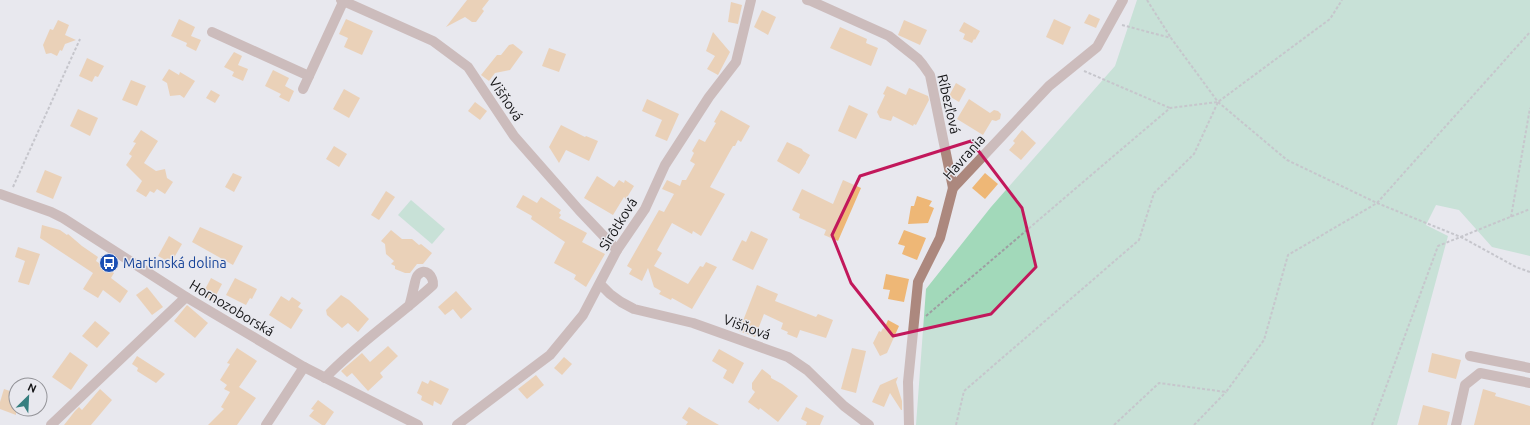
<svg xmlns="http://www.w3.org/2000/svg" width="1530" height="425" font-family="Ubuntu,sans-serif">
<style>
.green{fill:#a2d9ba}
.building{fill:#eeb776}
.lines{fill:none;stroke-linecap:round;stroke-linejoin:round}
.path{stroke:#9e9ea2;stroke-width:2;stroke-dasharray:3 2;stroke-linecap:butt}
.minor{stroke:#ac887e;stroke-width:10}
.tertiary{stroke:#ac887e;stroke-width:10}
.marked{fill:none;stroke:#c2185b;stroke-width:3;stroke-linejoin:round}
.labels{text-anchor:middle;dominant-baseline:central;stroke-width:3;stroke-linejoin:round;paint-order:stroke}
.street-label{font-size:14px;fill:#141416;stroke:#e8e8ee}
.transit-label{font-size:14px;fill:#164399;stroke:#e8e8ee;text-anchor:start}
</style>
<rect width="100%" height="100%" fill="#e8e8ee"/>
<g class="green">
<path d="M1137 0H1530V256L1492 247 1459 210 1436 205 1426 225 1448 236 1397 425H916L926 289 991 207 1115 66Z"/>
<path d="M411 200 445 229 432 244 398 215Z"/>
</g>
<g class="building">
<path d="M467 0H489L482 9 484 11 476 22H472L465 17 446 27Z"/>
<path d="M731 2 742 5 738 24 728 22Z"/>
<path d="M762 10 776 17 768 35 754 27Z"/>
<path d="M1089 14 1100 19 1096 28 1084 23Z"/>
<path d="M179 19 195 27 191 36 201 40 196 51 186 46 187 43 171 36Z"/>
<path d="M346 19 373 31 362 55 344 47 348 38 339 34Z"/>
<path d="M1054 19 1071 27 1063 45 1046 37Z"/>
<path d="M58 20 69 25 65 35 76 40 65 44 62 51 60 50 57 56 51 53 46 54 43 45 50 29 53 30Z"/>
<path d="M904 20 927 30 920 45 898 35Z"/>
<path d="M964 22 980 31 975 40 974 39 972 43 963 39 965 34 959 31Z"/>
<path d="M840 27 867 39 866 43 878 48 871 66 830 48Z"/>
<path d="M713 32 730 52 718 75 707 69 715 56 706 51Z"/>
<path d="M513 44 523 52 510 70 495 73 489 81 481 75 497 55H501L509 45Z"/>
<path d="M549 48 566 54 559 72 542 66Z"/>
<path d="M234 52 242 56 238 65 248 69 243 81 232 76 234 72 224 67Z"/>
<path d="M87 58 104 66 98 77 95 76 92 82 79 76Z"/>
<path d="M169 69 179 75 180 72 195 81 184 98 180 95 170 96 167 83 162 80Z"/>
<path d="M273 70 289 78 285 86 294 91 289 102 279 97 281 94 265 86Z"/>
<path d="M131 80 146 86 137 106 122 100Z"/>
<path d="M956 83 966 89 959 102 949 96Z"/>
<path d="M887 86 906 95 909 88 928 96 929 100 916 125 914 124 913 126 893 116 891 121 880 118 877 112 885 95 883 94Z"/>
<path d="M344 89 360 98 349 118 333 109Z"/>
<path d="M211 90 220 95 215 103 206 98Z"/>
<path d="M647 99 679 114 667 141 655 136 662 120 642 111Z"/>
<path d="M969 99 990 113 994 110 998 111 1001 114 1000 119 996 121 992 120 983 135 957 119Z"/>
<path d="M475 102 487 111 480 120 468 111Z"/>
<path d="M849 105 868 114 856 139 838 131Z"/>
<path d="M78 109 98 118 90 136 70 126Z"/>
<path d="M721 110 750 126 741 142 738 140 735 146H733L710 187 725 194 701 236 693 231 692 234 672 223 657 250 662 253 654 266 688 284 700 266 703 267 706 262 717 267 692 309 672 298 671 300 659 294 661 291 654 287 648 268 642 281 629 274 632 269 627 266 659 210 664 212 674 194 662 189 667 180 680 186 682 180H686L695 164 690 161 694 153 692 151 699 139 705 142 716 123 714 122Z"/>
<path d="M561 125 585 137 586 136 598 141 589 161 566 150 559 163 549 147Z"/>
<path d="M141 130 158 141 144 163 156 171 165 169 167 178 173 182 165 194 157 189 154 193 150 191 146 197 136 191 142 181 126 165 132 156 129 154 136 143 133 142Z"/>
<path d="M1022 130 1036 143 1021 160 1009 150 1015 143 1013 141Z"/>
<path d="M787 142 802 149 803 151 810 155 806 162V163L799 174 777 161Z"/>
<path d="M334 146 347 154 339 167 326 159Z"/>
<path d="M45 170 62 177 53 199 36 192Z"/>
<path d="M233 173 242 177 234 192 225 187Z"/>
<path d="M985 173 998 184 985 199 972 188Z"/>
<path d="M597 176 614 187 619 180 624 183 625 180 634 186 626 199 624 197 613 215 584 198Z"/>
<path d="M843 180 861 188 838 241 824 235 826 230 799 218 800 214 792 210 802 189 833 204Z"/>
<path d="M386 191 395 197 379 220 371 215Z"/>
<path d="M523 195 537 203 541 197 561 210 559 213 561 215 559 218 587 233 582 242 605 254 586 287 574 279 576 275 554 263 565 242 531 219 532 216 516 207Z"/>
<path d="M917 196 932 201 929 206 934 208 928 223 908 224 911 206H914Z"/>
<path d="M42 225 60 230 67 235 68 234 82 246 98 257 96 261 114 273 111 278 128 291 120 303 103 290 98 298 83 289 93 273 40 238Z"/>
<path d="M200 227 243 246 233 265 192 242Z"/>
<path d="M391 230 402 239H412L419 245 421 244 432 253 423 264H417L410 273H405L395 269V266L391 264 394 261 386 254 385 244 381 241Z"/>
<path d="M904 230 926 238 917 260 902 254 905 246 898 244Z"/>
<path d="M751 231 768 239 753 270 732 260 742 240 746 242Z"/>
<path d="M169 236 182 244 171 263 158 256Z"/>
<path d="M18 247 40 254 29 285 18 282 25 261 15 257Z"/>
<path d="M886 274 909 279 904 302 888 299 890 290 883 289Z"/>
<path d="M211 278 222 284 213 301 202 295Z"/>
<path d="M235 278 257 289 252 299 250 298 246 305 226 295Z"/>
<path d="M757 285 778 294 775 301 816 317 818 314 833 320 826 338 800 330 797 338 787 334 788 332 781 329 783 323 764 314 755 337 739 331Z"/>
<path d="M147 287 163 307 152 315 136 295Z"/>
<path d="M456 291 472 309 461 319 453 309 445 315 438 307Z"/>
<path d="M341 295 349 300 369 319 358 332 348 323 342 328 327 315 326 310Z"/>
<path d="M281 296 289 301 292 297 301 303 298 307 303 310 291 329 269 315Z"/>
<path d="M187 305 208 323 195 338 174 321Z"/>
<path d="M888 320 899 326 887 353 880 356 873 343 879 331 881 332 883 328 884 329Z"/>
<path d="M95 321 110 333 97 348 82 336Z"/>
<path d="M388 346 398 356 380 373 383 377 368 391 352 373 347 377 341 371 362 353 370 362Z"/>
<path d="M237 348 257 361 239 387 256 398 237 425H208L224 409 221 407 230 392 224 389 227 385 220 380 230 364 227 363Z"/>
<path d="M852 348 866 351 856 393 841 389Z"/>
<path d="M719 349 744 363 733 384 723 378 727 370 712 361Z"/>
<path d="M70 352 88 365 71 390 52 377Z"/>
<path d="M1432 353 1461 360 1456 379 1428 372Z"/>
<path d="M137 356 165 374 156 383 137 371 138 368 132 364Z"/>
<path d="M564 357 572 364 562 375 554 368Z"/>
<path d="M762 369 771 376V378L782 384 798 396 778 422 760 408 759 410 748 402 755 392 752 389V383Z"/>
<path d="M536 375 544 385 527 399 518 389Z"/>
<path d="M898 377 896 382 902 401V410H901L890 393 884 407 872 402 880 385Z"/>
<path d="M430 380 449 389 441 405 434 401 433 406 421 400 422 396 417 393 422 381 428 384Z"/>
<path d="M4 389 16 393V415L0 409V402Z"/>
<path d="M100 389 112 400 91 425H64L75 411 79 407 82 410Z"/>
<path d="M1483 389 1496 393 1495 396 1530 406V425H1474Z"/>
<path d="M318 400 334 412 325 425H322L309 416 314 410 311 409Z"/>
<path d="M1423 405 1450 412 1447 425H1418Z"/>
<path d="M689 407 703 416 719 425H686L688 422 682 418Z"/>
<path d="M806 407 824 416 820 425H806L807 422 801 419Z"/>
</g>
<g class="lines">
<g class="path">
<path d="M1147 0 1171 38"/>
<path d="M1122 25 1171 38 1218 102 1287 160 1377 203 1463 238 1516 267 1530 272"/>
<path d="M1084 71 1170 108"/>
<path d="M13 187 80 39"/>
<path d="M1511 217 1530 108"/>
<path d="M926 316 1170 108 1218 102 1330 19 1342 0"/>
<path d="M956 425 964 391 1139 240 1154 193 1194 154 1218 102"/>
<path d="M1114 425 1159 383 1226 392 1264 340 1288 255 1377 203 1530 32"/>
<path d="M1194 425 1226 392"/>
<path d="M1372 425 1438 246 1530 209"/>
</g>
<g class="minor">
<path d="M341 0 433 41 468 67 514 136 579 210 617 250"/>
<path d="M807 0 811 1 889 36 918 59 923 65 930 75 953 188"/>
<path d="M212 32 309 76 344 0"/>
<path d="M303 89 309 76"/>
<path d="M600 284 610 294 621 302 634 309 693 323 788 357 807 370 844 406 869 425"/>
<path d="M1470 356 1530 368"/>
<path d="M304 367 418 425"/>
<path d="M325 378C357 344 398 317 433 285 434 277 425 266 418 275 415 277 412 299 409 306"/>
<path d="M51 425 186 297"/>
<path d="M457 425 550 355 583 315 617 250 645 209 665 165 709 97 736 62 751 0"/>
<path d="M909 425 908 382 918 282 940 238 953 188 1049 86 1097 47 1123 0"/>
<path d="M1456 425 1465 385 1480 373 1530 383"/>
</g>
<path class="tertiary" d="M0 194 51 212 63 218 186 297 304 367 266 425"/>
</g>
<path d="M0 0H1530V425H0ZM971 141 1022 208 1036 267 991 314 893 336 851 283 832 235 860 176Z" fill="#e8e8ee" fill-opacity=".55" fill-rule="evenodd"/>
<path class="marked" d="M971 141 1022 208 1036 267 991 314 893 336 851 283 832 235 860 176Z"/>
<defs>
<g id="bus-disc" transform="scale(1)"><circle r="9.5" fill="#1a4fb4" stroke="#e8e8ee"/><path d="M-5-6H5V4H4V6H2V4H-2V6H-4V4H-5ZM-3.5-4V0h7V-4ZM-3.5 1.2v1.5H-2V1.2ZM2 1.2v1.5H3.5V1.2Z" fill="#fff"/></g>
</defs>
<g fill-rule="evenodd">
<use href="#bus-disc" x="109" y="263"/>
</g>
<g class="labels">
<g class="street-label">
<text transform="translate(506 99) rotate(56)">Višňová</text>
<text transform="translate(949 104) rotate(77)">Ríbezľová</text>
<text transform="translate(964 157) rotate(-48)">Havrania</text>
<text transform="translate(618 224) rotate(-58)">Sirôtková</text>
<text transform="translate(232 308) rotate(31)">Hornozoborská</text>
<text transform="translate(747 327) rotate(20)">Višňová</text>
</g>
<g class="transit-label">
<text x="123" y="263">Martinská dolina</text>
</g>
</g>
<g transform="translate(28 397) rotate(24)"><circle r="19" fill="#e8e8ee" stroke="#939398"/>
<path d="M0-3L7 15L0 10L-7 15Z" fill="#377f80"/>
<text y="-6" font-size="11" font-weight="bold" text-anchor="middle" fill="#141416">N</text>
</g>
</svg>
